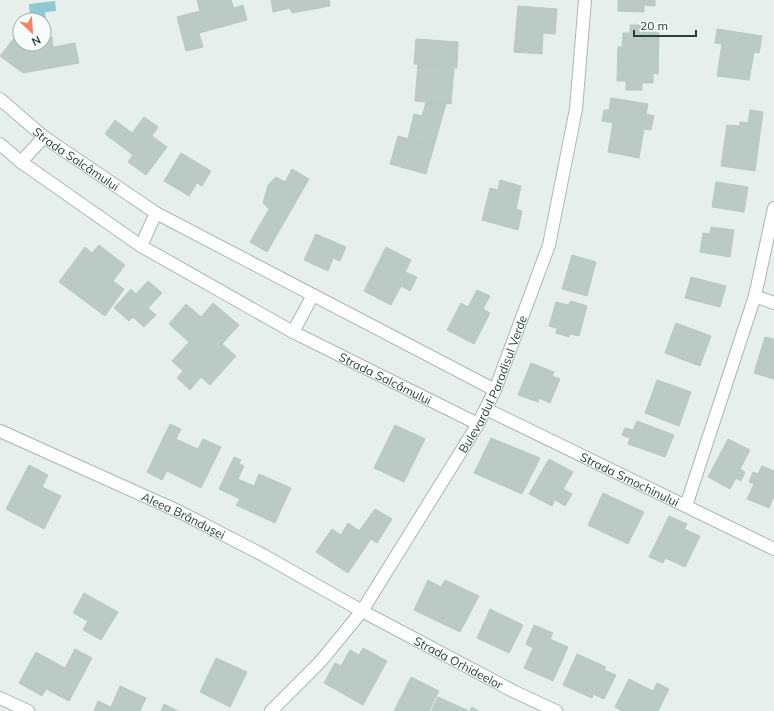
<svg xmlns="http://www.w3.org/2000/svg" width="774" height="711" font-family="Mulish,sans-serif">
<style>
.water{fill:#8ec9d4}
.building{fill:#bbcac4;stroke:#b8c9c2}
.lines{fill:none;stroke-linecap:round;stroke-linejoin:round}
.minor-casing{stroke:#a8b8b2;stroke-width:14}
.minor{stroke:#fff;stroke-width:12}
.labels{text-anchor:middle;dominant-baseline:central;stroke-width:3;stroke-linejoin:round;paint-order:stroke}
.street-label{font-size:12px;fill:#24423a;stroke:#f7fbf9}
</style>
<rect width="100%" height="100%" fill="#e6efeb"/>
<path class="water" d="M55 1 56 11 45 12 46 20H39L38 14 30 15 29 4Z"/>
<g class="building">
<path d="M197 0H231L234 8 243 5 247 20 199 33 203 47 186 51 177 17 200 11Z"/>
<path d="M271 0H330H329L330 6 292 13 290 8 273 12Z"/>
<path d="M618 0H655V6L644 5V12L618 11Z"/>
<path d="M518 6 557 9 555 34 543 33 542 54 514 52Z"/>
<path d="M630 25H647L646 32 659 33 658 74 653 73V83H642V90H626V81H617L618 47H622L623 33H630Z"/>
<path d="M717 29 762 36 759 53 754 52 749 80 717 76 722 44 715 43Z"/>
<path d="M18 33 20 35V44H44V39L52 37 53 47 75 43 79 63 23 73 0 56Z"/>
<path d="M416 39 458 42 457 68 414 64Z"/>
<path d="M418 64 454 67 451 104 415 101Z"/>
<path d="M611 98 648 104 646 114 654 116 651 130 644 129 639 158 608 152 613 123 602 121 604 110H609Z"/>
<path d="M426 102 446 104 434 146 408 139 414 114 422 116Z"/>
<path d="M750 110 763 112 755 171 721 166 727 125 740 126V122L748 123Z"/>
<path d="M144 117 158 127 152 136 167 147 146 175 128 162 133 155 105 134 115 120 132 133Z"/>
<path d="M398 136 434 146 426 174 390 164Z"/>
<path d="M181 153 211 171 202 186 197 183 189 196 164 181Z"/>
<path d="M292 169 309 179 267 252 250 242 269 209 263 203 268 185 276 177 285 182Z"/>
<path d="M500 180 521 186 516 209 522 211 518 230 482 220 490 188 498 190Z"/>
<path d="M716 182 748 187 744 212 712 207Z"/>
<path d="M711 227 734 230 730 257 700 252 703 233 710 234Z"/>
<path d="M316 234 346 247 340 261 333 258 328 271 304 260Z"/>
<path d="M99 245 125 265 113 281 124 289 105 316 59 282 85 247 92 253Z"/>
<path d="M386 247 411 260 405 272 417 277 410 291 401 286 391 305 364 291Z"/>
<path d="M572 255 596 262 587 296 562 289Z"/>
<path d="M691 277 726 286 720 307 685 298Z"/>
<path d="M148 281 162 293 148 308 156 315 144 327 133 317 129 321 114 308 131 289 136 294Z"/>
<path d="M477 290 490 296 483 309 490 313 474 344 447 330 461 303 468 307Z"/>
<path d="M571 301 587 306 579 336 570 334 569 337 556 333 557 328 549 326 556 302 568 305Z"/>
<path d="M213 303 239 325 222 344 236 356 210 385 201 377 190 390 177 378 183 371 172 361 189 342 169 324 186 304 201 317Z"/>
<path d="M676 323 711 336 700 366 665 353Z"/>
<path d="M765 337 774 339V379L754 373Z"/>
<path d="M531 363 554 372 552 376 560 379 550 403 539 398 538 402 518 395Z"/>
<path d="M657 380 691 392 679 426 645 413Z"/>
<path d="M637 421 674 435 665 457 628 444 630 438 622 435 625 428 633 430Z"/>
<path d="M170 424 181 429 176 439 198 449 203 439 221 447 201 488 167 471 162 480 147 472Z"/>
<path d="M395 425 425 439 404 482 374 468Z"/>
<path d="M491 438 540 458 522 494 474 473Z"/>
<path d="M728 439 750 450 740 469 745 472 741 481 736 478 730 489 708 477Z"/>
<path d="M234 457 241 460 239 464 244 466 238 479 254 486 259 474 291 488 275 523 236 505 240 499 219 489Z"/>
<path d="M549 459 573 472 563 489 572 494 565 506 555 500 552 506 529 494Z"/>
<path d="M29 465 48 475 42 487 61 496 44 529 6 509Z"/>
<path d="M762 466 774 471V499L773 498 769 508 747 499 754 484 749 482 753 472 758 474Z"/>
<path d="M603 493 644 512 628 544 588 525Z"/>
<path d="M375 509 392 519 377 543 359 531Z"/>
<path d="M669 516 687 524 684 529 700 536 685 567 665 558 663 563 649 557Z"/>
<path d="M348 523 371 539 348 573 316 552 332 529 341 535Z"/>
<path d="M428 580 441 587 445 580 479 596 460 632 414 610Z"/>
<path d="M84 593 118 612 101 640 83 630 88 621 73 613Z"/>
<path d="M490 609 523 625 509 653 477 638Z"/>
<path d="M534 625 553 633 550 639 568 647 553 681 524 668 533 648 526 644Z"/>
<path d="M363 648 387 661 363 705 324 683 335 663 341 666 350 650 359 655Z"/>
<path d="M75 649 92 658 69 701 46 689 42 696 19 683 36 652 65 668Z"/>
<path d="M577 654 606 667 604 670 616 675 604 699 593 694 592 698 563 685Z"/>
<path d="M216 658 247 672 230 707 200 692Z"/>
<path d="M411 677 439 691 429 711H394Z"/>
<path d="M629 679 653 691 657 683 669 689 658 711H622L615 707Z"/>
<path d="M120 686 146 698 140 711H94L98 701 111 707Z"/>
<path d="M438 697 469 711H431Z"/>
<path d="M164 704 178 711H161Z"/>
<path d="M472 707 479 711H470Z"/>
</g>
<g class="lines">
<g class="minor-casing">
<g id="minor">
<path id="s1" d="M0 99 44 137 156 213 495 390"/>
<path id="s2" d="M0 144 21 162 141 246 293 332 478 424"/>
<path d="M21 162 44 137"/>
<path d="M141 246 156 213"/>
<path d="M755 296 774 303"/>
<path d="M293 332 313 295"/>
<path id="s3" d="M486 409 774 549"/>
<path id="s4" d="M0 431 180 512 263 555 362 611 515 692 556 711"/>
<path d="M686 506 755 296 774 208"/>
<path d="M0 698 28 711"/>
<path id="s5" d="M271 711 321 661 362 611 478 424 495 390 549 245 576 109 585 0"/>
</g>
</g>
<use href="#minor" class="minor"/>
</g>
<g class="labels">
<g class="street-label">
<text stroke="none"><textPath href="#s1" startOffset="97">Strada Salcâmului</textPath></text>
<text stroke="none"><textPath href="#s2" startOffset="452">Strada Salcâmului</textPath></text>
<text stroke="none"><textPath href="#s5" startOffset="398">Bulevardul Paradisul Verde</textPath></text>
<text stroke="none"><textPath href="#s3" startOffset="160">Strada Smochinului</textPath></text>
<text stroke="none"><textPath href="#s4" startOffset="202">Aleea Brândușei</textPath></text>
<text stroke="none"><textPath href="#s4" startOffset="514">Strada Orhideelor</textPath></text>
</g>
</g>
<g transform="translate(32 32) rotate(154)"><circle r="19" fill="#f7fbf9" stroke="#a3b1ad"/>
<path d="M0-3L7 15L0 10L-7 15Z" fill="#f4845f"/>
<text y="-6" font-size="11" font-weight="bold" text-anchor="middle" fill="#24423a">N</text>
</g>
<path d="M634 30v6h62v-6" fill="none" stroke="#24423a" stroke-width="2"/>
<text x="640" y="30" font-size="12" fill="#24423a" stroke="#f7fbf9" stroke-width="3" paint-order="stroke">20 m</text>
</svg>
